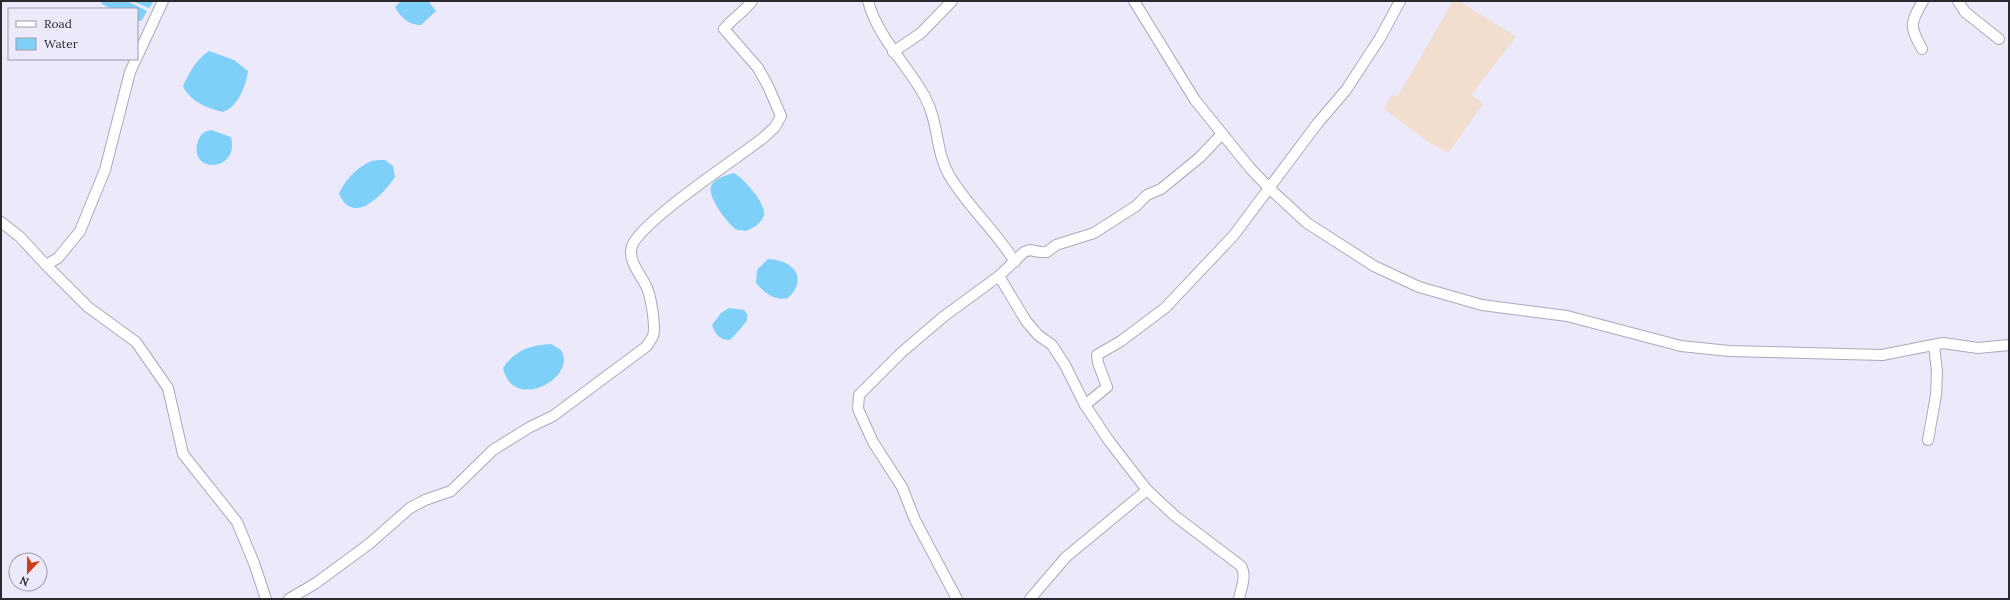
<svg xmlns="http://www.w3.org/2000/svg" width="2010" height="600" font-family="Lora,serif">
<style>
.education{fill:#f1dece}
.water{fill:#7ed0f8}
.lines{fill:none;stroke-linecap:round;stroke-linejoin:round}
.minor-casing{stroke:#aba9ba;stroke-width:12}
.minor{stroke:#fff;stroke-width:10}
</style>
<rect width="100%" height="100%" fill="#ece9fb"/>
<path class="education" d="M1453 1H1459L1516 37 1471 95 1483 104 1448 153 1431 144 1384 109 1392 95 1397 96 1401 91Z"/>
<g class="water">
<path d="M101 1H127L147 11 142 20 139 21 137 20V9H112L102 4Z"/>
<path d="M132 1H154L149 8Z"/>
<path d="M401 1H428L436 11 421 25C409 25 401 18 395 7Z"/>
<path d="M209 51 234 60 248 71C246 85 238 107 223 112 208 108 190 102 183 86 190 71 196 60 209 51Z"/>
<path d="M211 130 231 137C240 173 187 174 198 141 201 134 203 132 211 130Z"/>
<path d="M385 160 393 166 395 177C383 194 354 227 339 194 344 181 358 166 372 161 375 160 381 160 385 160Z"/>
<path d="M734 173C743 178 766 203 764 215 762 223 753 228 746 231 742 230 737 231 734 228 726 221 705 195 712 184 716 178 727 175 734 173Z"/>
<path d="M768 259C793 260 809 278 788 298 774 301 765 293 756 283L757 270Z"/>
<path d="M729 308 744 310 747 314V320L742 327 730 340C720 340 715 334 712 325L721 313Z"/>
<path d="M551 344 561 350C562 352 564 356 564 359 564 385 512 408 503 368 515 350 531 345 551 344Z"/>
</g>
<g class="lines">
<g class="minor-casing">
<g id="minor">
<path d="M868 1C878 38 907 64 925 97 939 123 935 150 949 175 967 206 996 231 1015 262"/>
<path d="M1134 1 1195 100 1250 168 1269 188 1307 223 1374 266 1419 287 1482 305 1567 316 1681 346 1729 351 1882 355 1943 343 1978 348 2009 345"/>
<path d="M1958 1 1965 12 1999 39"/>
<path d="M1922 49C1909 25 1910 24 1923 1"/>
<path d="M893 52 921 33 952 1"/>
<path d="M137 57 163 1"/>
<path d="M1 222 20 237 46 265 88 307 136 342 168 388 183 454 237 522 254 563 266 599"/>
<path d="M46 265 58 258 80 231 105 170 130 72 136 59"/>
<path d="M1085 405 1065 365 1052 345 1038 335 1026 321 999 276 1024 252 1030 250 1040 252H1047L1056 245 1094 233 1136 206 1147 195 1161 189 1199 158 1222 134"/>
<path d="M1928 440 1936 395 1937 372 1934 345"/>
<path d="M289 599 316 583 369 544 410 508 425 500 451 491 493 450 530 427 553 416 647 346C648 343 652 339 653 336 656 327 651 297 647 288 642 276 627 261 632 246 641 221 738 158 763 138L775 127 781 116 768 86 758 68 724 29C733 18 744 12 752 1"/>
<path d="M957 599 915 520 902 487 873 442 858 409 859 395 902 352 943 317 999 276"/>
<path d="M1030 599 1066 557 1147 490"/>
<path d="M1239 599C1241 588 1247 576 1241 566L1175 516 1147 490 1109 441 1085 405 1107 387 1098 363 1097 355 1121 341 1165 308 1234 235 1317 124 1346 90 1380 38 1400 1"/>
</g>
</g>
<use href="#minor" class="minor"/>
</g>
<rect width="2010" height="600" fill="none" stroke="#2a2930" stroke-width="4"/>
<rect x="8" y="8" width="130" height="52" fill="#ece9fb" stroke="#9e9caa"/>
<rect x="16" y="21" width="20" height="6" fill="#ffffff" stroke="#9e9caa"/>
<text x="44" y="28" font-size="12" fill="#2a2930">Road</text>
<rect x="16" y="38" width="20" height="12" fill="#7ed0f8" stroke="#9e9caa"/>
<text x="44" y="48" font-size="12" fill="#2a2930">Water</text>
<g transform="translate(28 572) rotate(202)"><circle r="19" fill="#ece9fb" stroke="#9e9caa"/>
<path d="M0-3L7 15L0 10L-7 15Z" fill="#c84015"/>
<text y="-6" font-size="11" font-weight="bold" text-anchor="middle" fill="#2a2930">N</text>
</g>
</svg>
